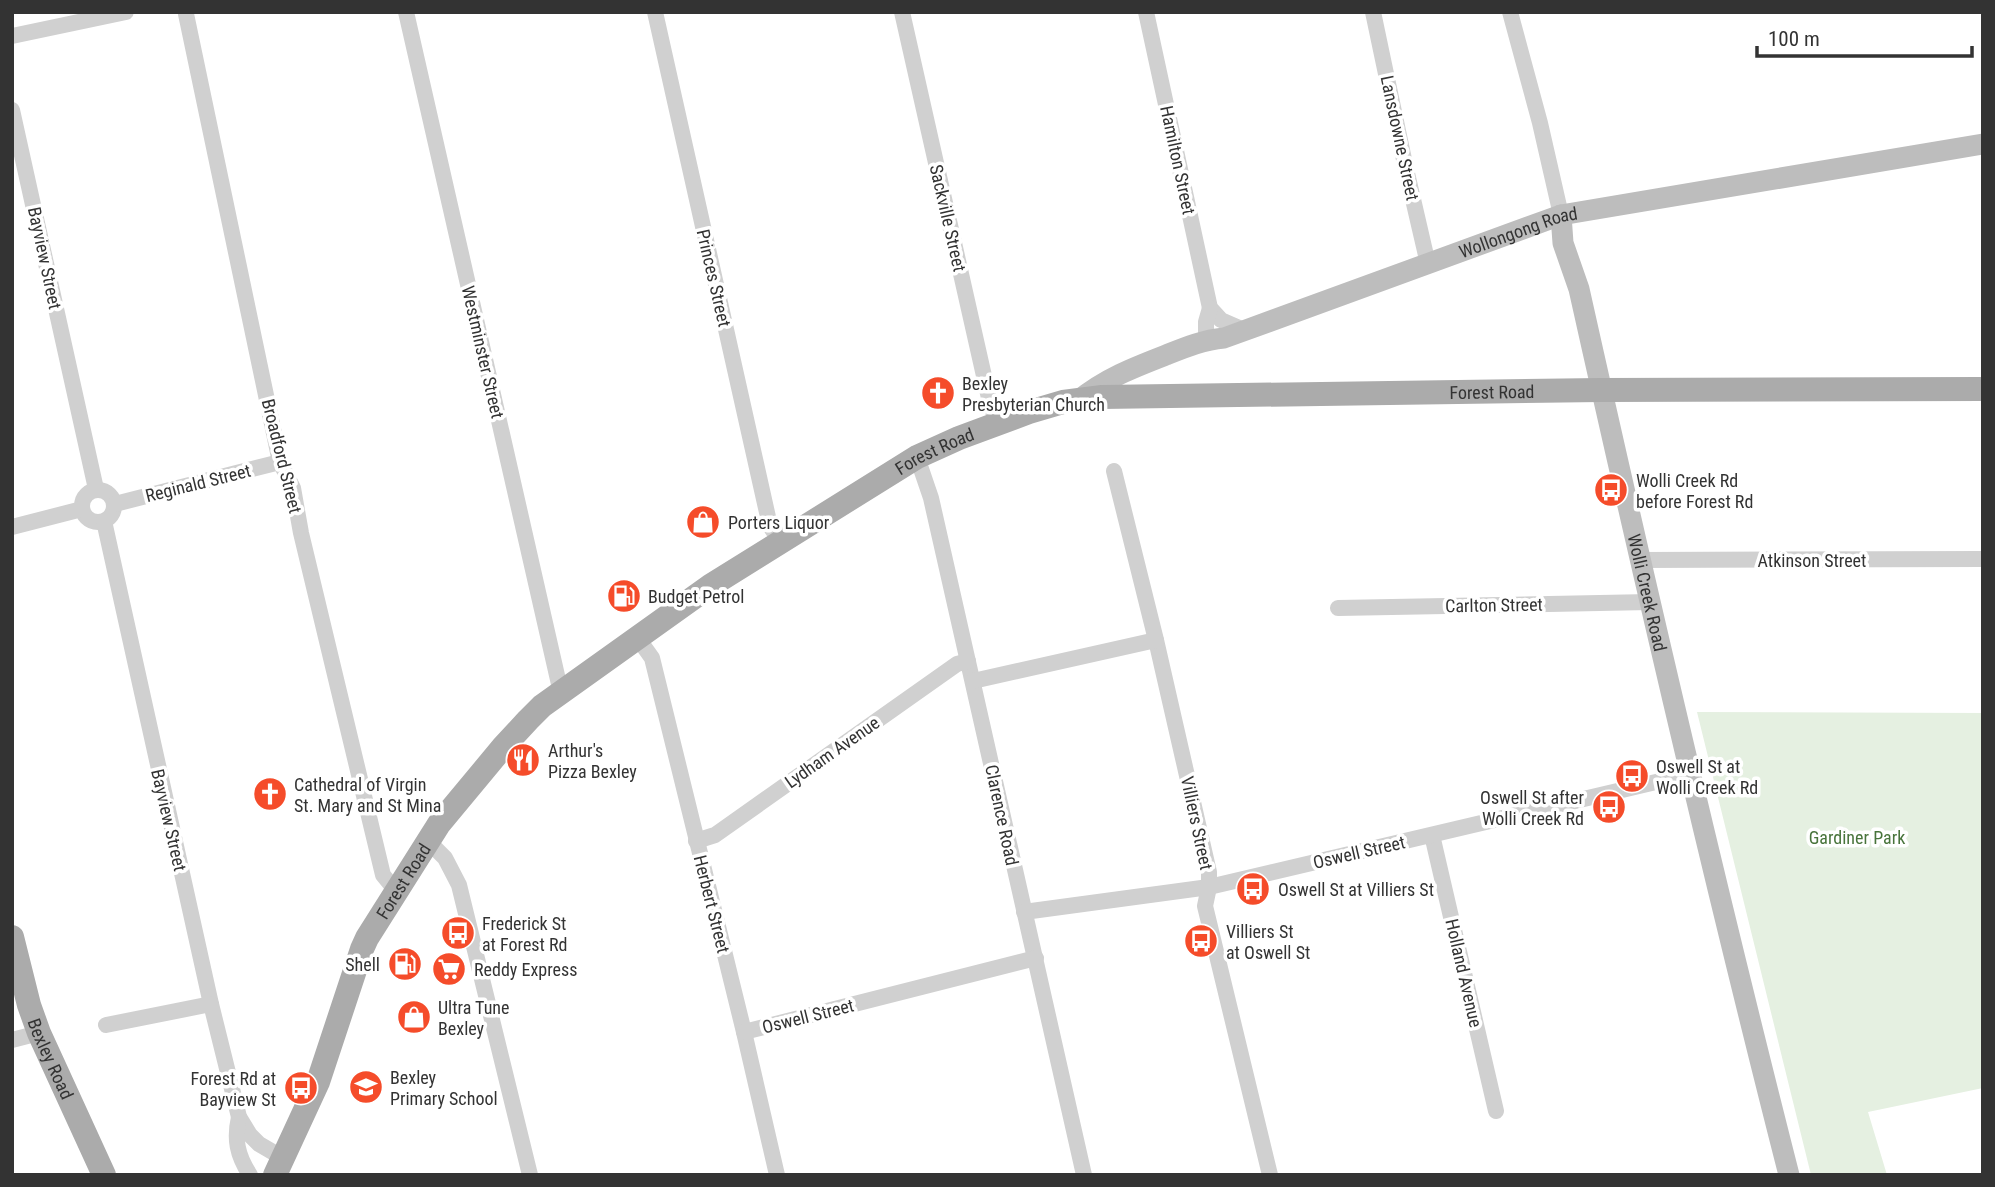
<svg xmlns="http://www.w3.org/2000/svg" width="1995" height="1187" font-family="'Roboto Condensed',sans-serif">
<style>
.green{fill:#e5f0e1}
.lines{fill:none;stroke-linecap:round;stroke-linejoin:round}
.street{stroke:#d0d0d0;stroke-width:16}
.secondary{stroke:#bdbdbd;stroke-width:21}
.primary{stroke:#ababab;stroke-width:24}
.labels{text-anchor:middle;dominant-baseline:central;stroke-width:7;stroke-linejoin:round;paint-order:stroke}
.street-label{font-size:18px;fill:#333;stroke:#fff}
.poi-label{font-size:18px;fill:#333;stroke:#fff;text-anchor:start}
.park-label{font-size:18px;fill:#48743b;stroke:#fff}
</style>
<rect width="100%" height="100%" fill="#fff"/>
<path class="green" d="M1697 712 1983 713V1088L1868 1112 1887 1175H1811Z"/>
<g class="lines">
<g class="street">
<path d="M406 12 561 693"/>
<path d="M655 12 770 526 780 541"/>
<path d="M902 12 991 407 998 423"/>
<path d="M1146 12 1210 308 1221 320 1244 330"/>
<path d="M1373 12 1406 169 1428 264"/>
<path d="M1510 12 1540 123 1561 215"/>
<path d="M186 14 280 462 293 488 301 533 383 875 396 891"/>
<path d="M12 36 126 12"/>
<path d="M12 110 96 489"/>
<path d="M1206 340V322L1210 308"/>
<path d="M917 457 931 498 1084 1175"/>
<path d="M1114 471 1156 640 1209 872V887L1205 906 1270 1175"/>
<circle cx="98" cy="506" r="16"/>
<path d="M115 504 280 462"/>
<path d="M104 521 211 1004 239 1117 250 1135 259 1144 283 1158"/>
<path d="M12 527 82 509"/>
<path d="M1641 560 1983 559"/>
<path d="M1338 608 1650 602"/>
<path d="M637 637 652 658 744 1032 777 1175"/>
<path d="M973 681 1156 640"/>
<path d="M1432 835 1496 1111"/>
<path d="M428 841 445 858 459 885 530 1175"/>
<path d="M696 841 715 835 957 664 968 661"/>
<path d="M1024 912 1209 887 1690 774"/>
<path d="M106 1025 211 1004"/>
<path d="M744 1032 1036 958"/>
<path d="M12 1040 39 1033"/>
<path d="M239 1117C234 1139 237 1155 250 1175"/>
</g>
<g class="secondary">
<path id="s1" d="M1561 215 1563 243 1579 289C1645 585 1714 881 1789 1175"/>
<path id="s2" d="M1079 400C1106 378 1135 367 1166 355 1186 347 1203 340 1224 338L1561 215 1983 144"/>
</g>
<g class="primary">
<path id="s3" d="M12 937 29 1005 39 1033 104 1175"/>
<path id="s4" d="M275 1175 318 1082 362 949 367 938 439 824 503 747 528 720 542 706 710 586 917 457 959 438 1029 412 1063 402 1102 397 1601 390 1983 389"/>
</g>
</g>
<defs>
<g id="church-disc" transform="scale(1.75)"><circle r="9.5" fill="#f54c2a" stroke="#fff"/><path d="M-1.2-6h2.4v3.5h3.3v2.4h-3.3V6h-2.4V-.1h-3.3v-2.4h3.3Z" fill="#fff"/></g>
<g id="bus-disc" transform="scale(1.75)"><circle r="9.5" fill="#f54c2a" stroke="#fff"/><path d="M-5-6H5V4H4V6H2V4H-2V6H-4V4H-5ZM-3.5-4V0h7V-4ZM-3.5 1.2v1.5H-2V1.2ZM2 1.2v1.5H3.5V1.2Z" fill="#fff"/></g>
<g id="shop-disc" transform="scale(1.75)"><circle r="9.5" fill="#f54c2a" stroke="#fff"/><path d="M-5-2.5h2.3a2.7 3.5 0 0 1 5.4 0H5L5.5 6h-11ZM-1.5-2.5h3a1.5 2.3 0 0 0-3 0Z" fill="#fff"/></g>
<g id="fuel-disc" transform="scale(1.75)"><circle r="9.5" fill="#f54c2a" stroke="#fff"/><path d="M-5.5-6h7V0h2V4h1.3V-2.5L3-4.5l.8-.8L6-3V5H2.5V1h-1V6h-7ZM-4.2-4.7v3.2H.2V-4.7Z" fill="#fff"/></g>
<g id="restaurant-disc" transform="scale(1.75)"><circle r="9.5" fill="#f54c2a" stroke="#fff"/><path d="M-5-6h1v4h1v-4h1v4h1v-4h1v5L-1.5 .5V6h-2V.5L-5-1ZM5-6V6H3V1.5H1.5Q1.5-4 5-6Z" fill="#fff"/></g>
<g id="supermarket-disc" transform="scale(1.75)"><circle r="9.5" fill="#f54c2a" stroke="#fff"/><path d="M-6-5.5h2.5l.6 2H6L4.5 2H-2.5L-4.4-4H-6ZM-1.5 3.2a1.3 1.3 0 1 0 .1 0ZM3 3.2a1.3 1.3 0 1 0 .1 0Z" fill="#fff"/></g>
<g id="school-disc" transform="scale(1.75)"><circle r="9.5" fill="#f54c2a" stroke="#fff"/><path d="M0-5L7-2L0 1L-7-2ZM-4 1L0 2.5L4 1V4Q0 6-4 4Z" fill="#fff"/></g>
</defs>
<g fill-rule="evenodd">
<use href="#church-disc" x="938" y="393"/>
<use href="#bus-disc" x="1611" y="490"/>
<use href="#shop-disc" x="703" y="522"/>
<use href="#fuel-disc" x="624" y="596"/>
<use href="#restaurant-disc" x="523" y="760"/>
<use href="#bus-disc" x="1632" y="776"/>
<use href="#church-disc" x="270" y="794"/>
<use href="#bus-disc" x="1609" y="807"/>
<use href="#bus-disc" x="1253" y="889"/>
<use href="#bus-disc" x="458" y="933"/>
<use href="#bus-disc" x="1201" y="941"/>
<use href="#fuel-disc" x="405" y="964"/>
<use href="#supermarket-disc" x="449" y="969"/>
<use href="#shop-disc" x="414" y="1017"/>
<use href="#school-disc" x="366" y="1087"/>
<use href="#bus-disc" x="301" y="1088"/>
</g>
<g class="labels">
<g class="street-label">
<text transform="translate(1400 138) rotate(78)">Lansdowne Street</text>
<text transform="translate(1178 160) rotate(78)">Hamilton Street</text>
<text transform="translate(948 218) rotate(77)">Sackville Street</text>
<text stroke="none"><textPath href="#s2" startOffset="472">Wollongong Road</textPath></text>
<text transform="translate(45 258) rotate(78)">Bayview Street</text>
<text transform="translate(714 278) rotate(77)">Princes Street</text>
<text transform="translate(483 352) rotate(77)">Westminster Street</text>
<text stroke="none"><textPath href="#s4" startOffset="1582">Forest Road</textPath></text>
<text stroke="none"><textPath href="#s4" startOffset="1015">Forest Road</textPath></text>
<text transform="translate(282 456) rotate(76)">Broadford Street</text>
<text transform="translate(198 483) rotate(-14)">Reginald Street</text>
<text x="1812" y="560">Atkinson Street</text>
<text stroke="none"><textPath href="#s1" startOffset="388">Wolli Creek Road</textPath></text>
<text transform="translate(1494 605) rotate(-1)">Carlton Street</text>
<text transform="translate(832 752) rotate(-35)">Lydham Avenue</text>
<text transform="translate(1002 815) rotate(78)">Clarence Road</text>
<text transform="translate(169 820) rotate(77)">Bayview Street</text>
<text transform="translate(1197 823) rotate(78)">Villiers Street</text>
<text transform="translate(1359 852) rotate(-13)">Oswell Street</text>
<text stroke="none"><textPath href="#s4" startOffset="322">Forest Road</textPath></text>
<text transform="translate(712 904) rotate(76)">Herbert Street</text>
<text transform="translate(1464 973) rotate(77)">Holland Avenue</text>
<text transform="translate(808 1016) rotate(-14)">Oswell Street</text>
<text stroke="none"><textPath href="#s3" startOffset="128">Bexley Road</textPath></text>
</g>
<g class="poi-label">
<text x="962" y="383">Bexley<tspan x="962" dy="21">Presbyterian Church</tspan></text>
<text x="1636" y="480">Wolli Creek Rd<tspan x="1636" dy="21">before Forest Rd</tspan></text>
<text x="728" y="522">Porters Liquor</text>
<text x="648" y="596">Budget Petrol</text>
<text x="548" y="750">Arthur's<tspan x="548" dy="21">Pizza Bexley</tspan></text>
<text x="1656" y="766">Oswell St at<tspan x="1656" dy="21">Wolli Creek Rd</tspan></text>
<text x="294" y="784">Cathedral of Virgin<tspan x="294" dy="21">St. Mary and St Mina</tspan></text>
<text x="1584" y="797" text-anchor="end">Oswell St after<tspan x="1584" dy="21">Wolli Creek Rd</tspan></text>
<text x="1278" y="889">Oswell St at Villiers St</text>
<text x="482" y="923">Frederick St<tspan x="482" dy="21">at Forest Rd</tspan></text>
<text x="1226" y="931">Villiers St<tspan x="1226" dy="21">at Oswell St</tspan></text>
<text x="380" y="964" text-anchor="end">Shell</text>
<text x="474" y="969">Reddy Express</text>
<text x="438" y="1007">Ultra Tune<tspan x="438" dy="21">Bexley</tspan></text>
<text x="390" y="1077">Bexley<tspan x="390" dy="21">Primary School</tspan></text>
<text x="276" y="1078" text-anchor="end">Forest Rd at<tspan x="276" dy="21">Bayview St</tspan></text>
</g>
<g class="park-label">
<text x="1857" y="837">Gardiner Park</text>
</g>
</g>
<rect width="1995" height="1187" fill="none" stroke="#333333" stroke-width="28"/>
<path d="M1757 46v10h215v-10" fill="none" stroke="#333333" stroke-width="3.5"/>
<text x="1768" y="46" font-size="21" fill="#333333" stroke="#ffffff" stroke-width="5" paint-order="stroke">100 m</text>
</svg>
